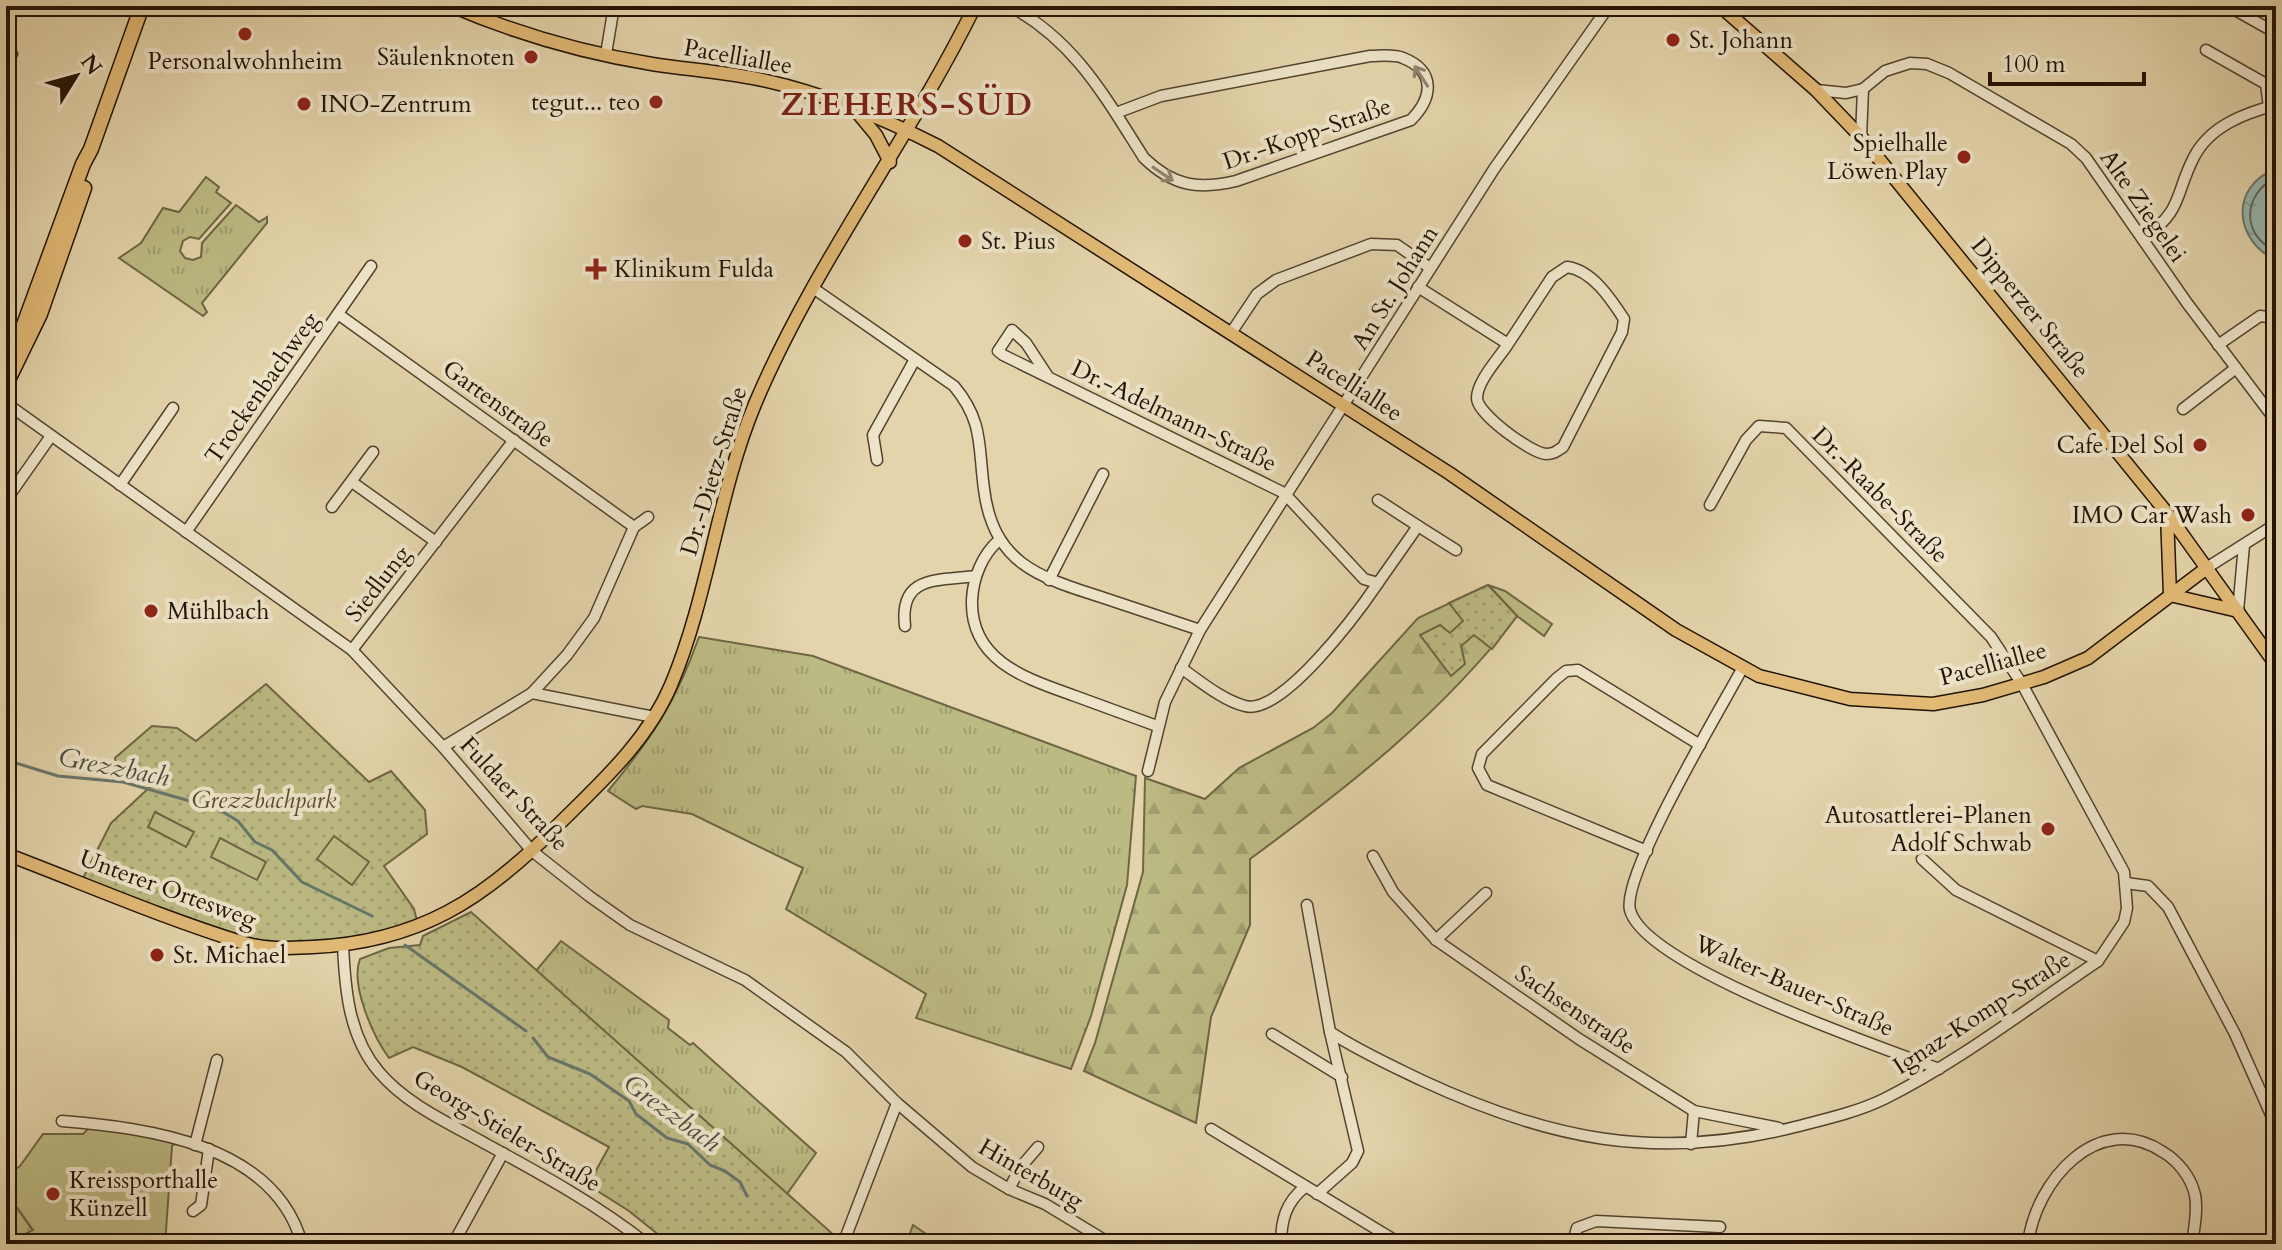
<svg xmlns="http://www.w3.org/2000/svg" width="2282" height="1250" font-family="Cardo,serif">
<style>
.grass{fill:url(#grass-tufts);stroke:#6e6644;stroke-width:2}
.forest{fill:url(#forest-firs);stroke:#6e6644;stroke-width:2}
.park{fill:url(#park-dots);stroke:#6e6644;stroke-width:2}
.garden{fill:#bcba83;stroke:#6e6644;stroke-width:2}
.water{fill:url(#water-ripples);stroke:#68756b;stroke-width:2}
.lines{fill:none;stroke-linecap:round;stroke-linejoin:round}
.shore{stroke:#5c655a;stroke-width:2}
.stream{stroke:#68756b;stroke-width:3}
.minor-casing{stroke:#52432e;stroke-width:13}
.major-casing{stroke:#211304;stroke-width:15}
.highway-casing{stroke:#211304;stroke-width:17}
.minor{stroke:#ede3c8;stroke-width:10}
.major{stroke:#e2ba76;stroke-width:12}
.highway{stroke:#e2ba76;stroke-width:14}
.oneway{stroke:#918570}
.poi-dot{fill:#8f2418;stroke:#ede3c8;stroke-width:3}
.labels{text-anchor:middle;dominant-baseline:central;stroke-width:8;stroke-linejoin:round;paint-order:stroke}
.poi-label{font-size:24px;fill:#211304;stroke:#ede3c8;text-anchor:start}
.street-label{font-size:24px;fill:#211304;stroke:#ede3c8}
.park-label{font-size:24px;font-style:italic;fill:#574d30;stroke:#ede3c8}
.water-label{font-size:26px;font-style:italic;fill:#4a4c40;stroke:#ede3c8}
.district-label{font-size:32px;font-weight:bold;letter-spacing:2px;fill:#7a1f14;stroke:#ede3c8}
</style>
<defs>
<pattern id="grass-tufts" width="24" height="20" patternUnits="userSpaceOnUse" patternTransform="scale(2)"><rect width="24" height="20" fill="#bcba83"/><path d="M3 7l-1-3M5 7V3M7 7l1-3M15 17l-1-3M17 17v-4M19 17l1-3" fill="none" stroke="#a19f70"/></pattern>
<pattern id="forest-firs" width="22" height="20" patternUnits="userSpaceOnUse" patternTransform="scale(2)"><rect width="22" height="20" fill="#bcba83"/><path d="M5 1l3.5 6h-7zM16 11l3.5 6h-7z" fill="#a19f70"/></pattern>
<pattern id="park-dots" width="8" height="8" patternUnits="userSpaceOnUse" patternTransform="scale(2)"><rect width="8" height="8" fill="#bcba83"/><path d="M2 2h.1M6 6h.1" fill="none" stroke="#a19f70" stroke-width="1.8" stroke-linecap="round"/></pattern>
<pattern id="water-ripples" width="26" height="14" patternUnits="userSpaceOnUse" patternTransform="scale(2)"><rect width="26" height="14" fill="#97b7b0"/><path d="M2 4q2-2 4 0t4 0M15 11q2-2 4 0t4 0" fill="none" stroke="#829c96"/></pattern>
</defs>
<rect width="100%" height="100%" fill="#e4d4ab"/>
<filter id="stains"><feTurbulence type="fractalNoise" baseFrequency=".0025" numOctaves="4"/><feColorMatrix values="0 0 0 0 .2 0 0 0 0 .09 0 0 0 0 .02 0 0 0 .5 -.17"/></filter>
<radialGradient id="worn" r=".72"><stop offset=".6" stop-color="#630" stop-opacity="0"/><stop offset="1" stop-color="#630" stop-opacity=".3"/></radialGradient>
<g class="grass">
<path d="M206 177 219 187 216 192 231 203 199 239 190 237 183 241 180 251 185 258 193 260 201 257 202 243 236 205 259 222 267 217V223L202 303 207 312 203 316 119 258 141 243 163 208 179 212Z"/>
<path d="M1488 585 1505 591 1552 624 1544 636 1517 616Z"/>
<path d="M699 637 813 656 1136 776 1127 885 1091 1016 1071 1069 916 1018 926 994 786 909 803 868 692 814 642 806 636 809 608 791C652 738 676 702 699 637Z"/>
<path d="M561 941 669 1020 668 1028 690 1045 693 1043 816 1153 787 1194 535 972Z"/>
<path d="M6 1192 33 1231 6 1244Z"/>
<path d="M913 1225 941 1244H906Z"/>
</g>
<path class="forest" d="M1488 585 1517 616C1442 714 1348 787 1250 859V925L1211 1017 1196 1123 1084 1071 1095 1043 1143 872 1145 778 1205 799 1239 768 1313 728 1332 713 1418 618Z"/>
<g class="park">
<path d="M1488 585 1517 616 1492 649 1474 635 1461 646 1465 664 1451 676 1420 635 1440 625 1450 633 1463 621 1449 603Z"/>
<path d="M266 684 369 782 391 771 425 810 427 834 384 866 414 909 418 925 396 934 277 948 81 882 111 823 151 786 117 769 115 758 152 726 177 728 196 741Z"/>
<path d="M471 912 836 1237 833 1244H670L629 1211 588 1185 609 1147 462 1067 413 1047 389 1058C373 1036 350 985 360 959L389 948 420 945 423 936Z"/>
</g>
<g class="garden">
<path d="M155 812 194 832 186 847 148 827Z"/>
<path d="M334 836 369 862 352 885 317 859Z"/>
<path d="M220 838 266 862 257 880 211 857Z"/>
<path d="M94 1123 180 1140 172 1146 165 1244H6L33 1230 6 1192V1176L20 1166 43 1134H83Z"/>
</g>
<path class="water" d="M2276 169V260C2234 241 2229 186 2276 169Z"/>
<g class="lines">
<path class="shore" d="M2276 177C2243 194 2240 235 2276 251"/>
<g class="stream">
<path d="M6 760 58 776 123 782 218 809 238 821 255 842 272 850 302 882 372 916"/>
<path d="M405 945 526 1031"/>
<path d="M533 1038 548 1057 590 1074 629 1101 636 1114 667 1138 688 1144 710 1165 725 1171 740 1182 747 1196"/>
</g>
<g class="minor-casing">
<g id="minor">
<path d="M1010 6C1076 42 1105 97 1144 158 1173 186 1198 190 1236 181L1411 120C1433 98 1436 71 1403 58 1394 54 1380 56 1370 56L1161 96 1116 113"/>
<path d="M2228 6 2276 33"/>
<path d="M2206 50 2266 84 2269 107"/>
<path d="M6 54H12"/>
<path d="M606 54 614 6"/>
<path d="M1816 90 1846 93 1863 89 1885 71 1910 63 1927 64 1949 73 2071 144 2086 158 2187 303 2276 421"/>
<path d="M1861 137 1863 89"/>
<path d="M2143 239C2184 209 2174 196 2194 157 2210 126 2245 113 2276 105"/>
<path d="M1418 287 1508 344 1552 277 1567 267C1592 270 1611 299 1624 319L1622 332 1563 447C1557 451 1554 454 1546 454 1531 453 1477 414 1477 398 1477 381 1499 358 1508 344"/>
<path d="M813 288 954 386C984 422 978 446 984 489 993 563 1038 577 1101 597 1134 608 1167 619 1200 630"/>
<path d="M338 314 634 527"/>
<path d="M1231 333 1257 294 1276 280 1371 244 1397 245 1430 268"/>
<path d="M2218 345 2260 316 2276 318"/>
<path d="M1047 375 1026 343 1012 330 998 351 1003 355 1284 493 1364 579 1378 583C1359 611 1282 716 1245 706 1222 700 1200 681 1181 668"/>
<path d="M10 406 352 650 443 747 532 851 589 896 630 925 745 980 846 1052 897 1103 972 1167 1009 1189 1045 1204 1111 1244"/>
<path d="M2183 409 2236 368"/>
<path d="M877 460 873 435 914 361"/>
<path d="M352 482 436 542"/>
<path d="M120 485 173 408"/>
<path d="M6 500 51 436"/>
<path d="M1378 500 1418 526 1378 583"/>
<path d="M332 507 373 452"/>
<path d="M1418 526 1456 550"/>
<path d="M186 532 371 266"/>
<path d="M999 540C982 555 973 578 972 600 970 662 1028 679 1075 696 1102 706 1130 716 1157 726"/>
<path d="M2208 567 2276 524"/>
<path d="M1049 580 1103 474"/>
<path d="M2238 611 2244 545"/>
<path d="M905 626C899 575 937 581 976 576"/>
<path d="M352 650 514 440"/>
<path d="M1742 669C1721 708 1621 875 1630 910 1645 967 1881 1047 1939 1069"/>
<path d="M532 693 654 717"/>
<path d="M443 747 532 693 567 655 594 618 634 527 648 517"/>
<path d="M1148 771 1165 702 1200 630 1494 169 1609 6"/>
<path d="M1647 851 1487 785 1478 768 1482 754 1556 679 1566 671 1578 670 1700 745"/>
<path d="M1373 856 1393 892 1436 940 1579 1039 1694 1111 1779 1128"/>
<path d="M1922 859 1956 890 2098 961"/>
<path d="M2126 883 2148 886 2168 907 2235 1034 2276 1126"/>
<path d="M1307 905 1330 1032 1358 1151 1352 1163 1317 1194"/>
<path d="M1436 940 1486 893"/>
<path d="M343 945C345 990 349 1037 379 1072 407 1105 449 1123 486 1144 541 1174 598 1205 647 1244"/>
<path d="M1330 1032C1359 1051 1390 1065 1421 1080 1548 1139 1653 1161 1791 1128 1822 1120 1855 1113 1884 1099 1960 1061 2028 1008 2098 961L2124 922 2127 908 2124 872 2022 684 1991 637 1786 428 1759 426 1746 440 1710 505"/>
<path d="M1272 1034 1342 1077"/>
<path d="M62 1121C148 1128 275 1144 302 1244"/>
<path d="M1211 1129 1401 1244"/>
<path d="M1691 1144 1694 1111"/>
<path d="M195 1145 217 1060"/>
<path d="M1009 1189 1020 1168 1038 1147"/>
<path d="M193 1211 201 1205 209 1149"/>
<path d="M453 1244 503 1153"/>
<path d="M843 1244 897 1103"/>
<path d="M1281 1244C1281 1220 1286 1202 1305 1187"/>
<path d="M1577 1244 1574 1238 1577 1228 1596 1221 1720 1227"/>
<path d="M2028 1244C2035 1182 2098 1109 2163 1152 2178 1161 2191 1177 2195 1195 2198 1210 2194 1229 2192 1244"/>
</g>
</g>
<g class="major-casing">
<g id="major">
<path d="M452 6C515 33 584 53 652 64 690 70 729 72 767 81 825 94 885 119 938 146L1449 473 1676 630 1759 676 1850 699 1933 704 1983 695 2044 677 2088 658 2208 567"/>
<path d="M1720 6 1816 90 1861 137 2167 513 2276 665"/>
<path d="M857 112 876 135 890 162"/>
<path d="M2167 514 2170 595"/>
<path d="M2170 595 2238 611"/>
<path d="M6 854C85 884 163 918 244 943 267 950 291 948 313 947 418 942 483 900 555 828 598 785 647 742 671 685 709 595 717 495 755 404 814 264 908 142 975 6"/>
</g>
</g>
<g class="highway-casing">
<g id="highway">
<path d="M6 363 21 333 83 164 91 149 142 6"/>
<path d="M6 384 40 314 84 188"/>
</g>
</g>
<use href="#minor" class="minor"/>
<use href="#major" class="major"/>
<use href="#highway" class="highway"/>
</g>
<defs><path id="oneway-shaft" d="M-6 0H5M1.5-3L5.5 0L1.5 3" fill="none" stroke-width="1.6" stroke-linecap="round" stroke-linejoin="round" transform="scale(2)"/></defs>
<g class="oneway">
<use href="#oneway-shaft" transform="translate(1421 76) rotate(-123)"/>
<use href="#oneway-shaft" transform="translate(1163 174) rotate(34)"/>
</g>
<g class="poi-dot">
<circle cx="245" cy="34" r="8"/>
<circle cx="1673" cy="40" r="8"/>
<circle cx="531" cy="57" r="8"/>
<circle cx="656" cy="102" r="8"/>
<circle cx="304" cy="104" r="8"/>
<circle cx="1964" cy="157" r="8"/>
<circle cx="965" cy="241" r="8"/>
<path d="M592 257h8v8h8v8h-8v8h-8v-8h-8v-8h8z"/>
<circle cx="2200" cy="445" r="8"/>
<circle cx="2248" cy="515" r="8"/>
<circle cx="151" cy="611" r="8"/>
<circle cx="2048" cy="829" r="8"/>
<circle cx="157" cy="955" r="8"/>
<circle cx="53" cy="1194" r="8"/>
</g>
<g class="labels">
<g class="poi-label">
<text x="1689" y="40">St. Johann</text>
<text x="515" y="57" text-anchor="end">Säulenknoten</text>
<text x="245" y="61" text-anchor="middle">Personalwohnheim</text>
<text x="640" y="102" text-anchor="end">tegut... teo</text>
<text x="320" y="104">INO-Zentrum</text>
<text x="1948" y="143" text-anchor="end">Spielhalle<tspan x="1948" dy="28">Löwen Play</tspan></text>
<text x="981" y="241">St. Pius</text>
<text x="614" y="269">Klinikum Fulda</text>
<text x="2184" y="445" text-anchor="end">Cafe Del Sol</text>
<text x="2232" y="515" text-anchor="end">IMO Car Wash</text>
<text x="167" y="611">Mühlbach</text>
<text x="2032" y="815" text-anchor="end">Autosattlerei-Planen<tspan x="2032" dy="28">Adolf Schwab</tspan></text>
<text x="173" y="955">St. Michael</text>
<text x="69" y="1180">Kreissporthalle<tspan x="69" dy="28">Künzell</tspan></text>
</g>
<g class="street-label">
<text transform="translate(738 57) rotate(10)">Pacelliallee</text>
<text transform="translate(1307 134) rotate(-19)">Dr.-Kopp-Straße</text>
<text transform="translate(2143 206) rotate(55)">Alte Ziegelei</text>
<text transform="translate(1395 288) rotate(-58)">An St. Johann</text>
<text transform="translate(2030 308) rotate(51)">Dipperzer Straße</text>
<text transform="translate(1354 386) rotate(33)">Pacelliallee</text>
<text transform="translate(262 388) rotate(-55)">Trockenbachweg</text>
<text transform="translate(498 404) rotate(36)">Gartenstraße</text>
<text transform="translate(1174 416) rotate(26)">Dr.-Adelmann-Straße</text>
<text transform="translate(714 471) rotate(-73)">Dr.-Dietz-Straße</text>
<text transform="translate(1880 495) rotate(45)">Dr.-Raabe-Straße</text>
<text transform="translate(378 584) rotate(-52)">Siedlung</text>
<text transform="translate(1993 664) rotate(-15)">Pacelliallee</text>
<text transform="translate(514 794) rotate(47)">Fuldaer Straße</text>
<text transform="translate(168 889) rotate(20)">Unterer Ortesweg</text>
<text transform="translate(1794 986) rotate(24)">Walter-Bauer-Straße</text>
<text transform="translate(1575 1010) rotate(34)">Sachsenstraße</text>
<text transform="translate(1982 1013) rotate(-33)">Ignaz-Komp-Straße</text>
<text transform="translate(507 1131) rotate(31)">Georg-Stieler-Straße</text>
<text transform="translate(1031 1174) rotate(30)">Hinterburg</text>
</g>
<g class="park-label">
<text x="264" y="800">Grezzbachpark</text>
</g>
<g class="water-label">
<text transform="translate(114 767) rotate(11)">Grezzbach</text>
<text transform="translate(672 1113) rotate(36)">Grezzbach</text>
</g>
<g class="district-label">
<text x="907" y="105">ZIEHERS-SÜD</text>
</g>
</g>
<rect width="2282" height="1250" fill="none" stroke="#e4d4ab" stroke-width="32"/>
<rect x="8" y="8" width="2266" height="1234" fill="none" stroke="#211304" stroke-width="4"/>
<rect x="16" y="16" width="2250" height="1218" fill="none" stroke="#211304" stroke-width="2"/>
<g transform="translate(76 76) rotate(53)" stroke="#ede3c8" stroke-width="6" paint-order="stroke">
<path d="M0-6L14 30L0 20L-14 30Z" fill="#211304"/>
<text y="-12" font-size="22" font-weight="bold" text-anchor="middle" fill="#211304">N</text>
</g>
<path d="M1990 72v12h154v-12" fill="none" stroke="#211304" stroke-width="4"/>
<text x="2002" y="72" font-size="24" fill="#211304" stroke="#ede3c8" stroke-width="6" paint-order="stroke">100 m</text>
<rect width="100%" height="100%" filter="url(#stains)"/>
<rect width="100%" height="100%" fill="url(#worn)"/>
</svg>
